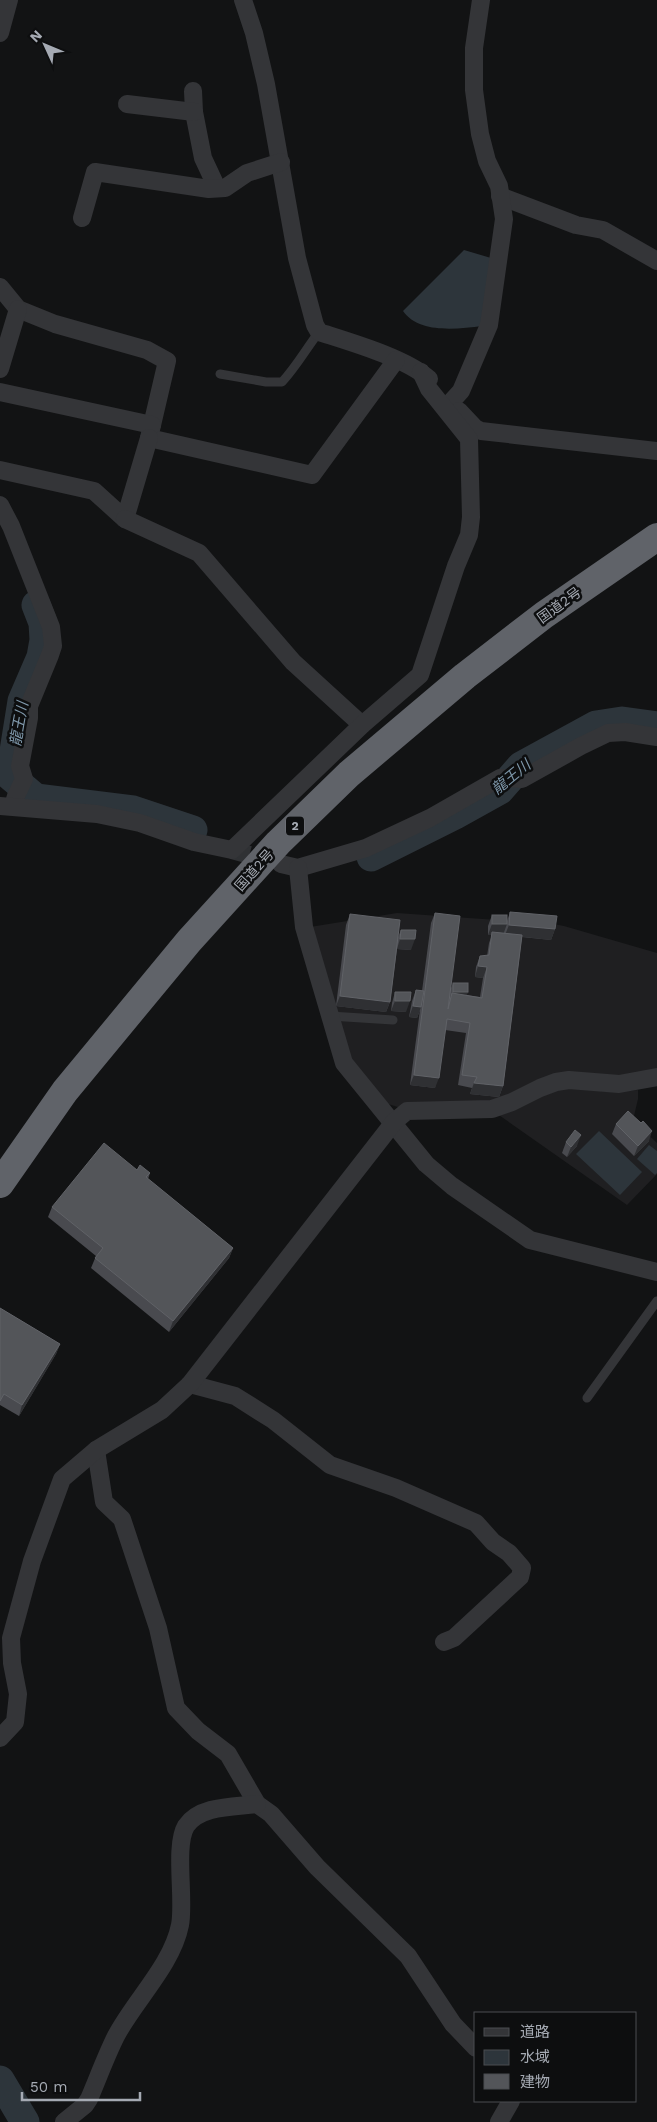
<svg xmlns="http://www.w3.org/2000/svg" width="657" height="2122" font-family="'Work Sans','Noto Sans JP',sans-serif">
<style>
.built{fill:#1f1f21}
.water{fill:#2d353b}
.lines{fill:none;stroke-linecap:round;stroke-linejoin:round}
.river{stroke:#2d353b;stroke-width:29}
.street-tunnel{stroke:#2f3134;stroke-width:18;stroke-dasharray:18 9;stroke-linecap:butt}
.lane{stroke:#343538;stroke-width:9}
.street{stroke:#343538;stroke-width:18}
.highway{stroke:#606369;stroke-width:28}
.wall{fill:#494a4f}
.shaded-wall{fill:#2f3033}
.building{fill:#535559;stroke:#606267}
.labels{text-anchor:middle;dominant-baseline:central;stroke-width:5;stroke-linejoin:round;paint-order:stroke}
.shield{fill:#0d0e0f;stroke:#777b82;stroke-width:1}
.shield-label{font-size:12px;font-weight:bold;fill:#a5aab3}
.street-label{font-size:14px;fill:#a5aab3;stroke:#0d0e0f}
.water-label{font-size:15px;font-style:italic;fill:#7f98ab;stroke:#0d0e0f}
</style>
<rect width="100%" height="100%" fill="#121314"/>
<g class="built">
<path d="M397 913 497 920 511 917 527 919 564 926 657 953V1070L613 1080 587 1075 494 1104 401 1108 388 1104 351 1061 310 927Z"/>
<path d="M560 1088H580L608 1092 638 1090V1099L633 1120 657 1143V1174L627 1205 496 1113Z"/>
</g>
<g class="water">
<path d="M464 250 491 258 482 326C457 329 419 334 403 311Z"/>
<path d="M599 1131 642 1172 620 1195 576 1154Z"/>
<path d="M649 1145 657 1151V1173L655 1175 637 1159Z"/>
</g>
<g class="lines">
<g class="river">
<path d="M36 605 43 623 44 640 41 657 22 701 10 776 36 798 133 810 193 830"/>
<path d="M371 857 455 815 500 790 521 766 596 725 622 721 657 726"/>
<path d="M0 2080 25 2122"/>
</g>
<path class="street-tunnel" d="M232 850 271 861"/>
<g class="lane">
<path d="M220 374 266 382H282C296 367 306 349 319 332"/>
<path d="M330 1016 393 1020"/>
<path d="M587 1398 657 1301"/>
</g>
<g class="street">
<path d="M243 0 254 33 266 84 297 258 315 325 319 332C350 342 406 358 429 379"/>
<path d="M0 33 9 0"/>
<path d="M193 91 194 112 203 158 217 188"/>
<path d="M127 104 194 112"/>
<path d="M500 196 576 225 603 230 657 261"/>
<path d="M82 218 95 172 209 189 225 188 247 173 281 162"/>
<path d="M0 287 18 309 55 324 147 350 167 361 149 438 312 475 396 360"/>
<path d="M0 369 18 309"/>
<path d="M0 392 152 425"/>
<path d="M451 402 461 391 489 325 504 219 499 186 487 161 480 134 474 90V48L481 0"/>
<path d="M459 411 475 428 481 431 657 451"/>
<path d="M0 470 94 491 125 519 149 438"/>
<path d="M0 505 11 526 51 627 53 646 50 655 29 706V718L20 766 24 779 16 796 13 806"/>
<path d="M125 519 199 553 293 662 362 725"/>
<path d="M0 806 97 814 140 823 194 842 232 850 362 725 420 675 456 566 469 535 471 517 469 439 429 389 421 372"/>
<path d="M281 864 298 868 366 848 430 818 500 778 522 779 581 746 608 733 625 732 657 737"/>
<path d="M298 868 304 927 344 1063 426 1164 452 1186 530 1240 657 1272"/>
<path d="M190 1384 235 1396 273 1420 330 1465 396 1488 476 1523 493 1542 509 1553 522 1568 520 1577 454 1638 444 1642"/>
<path d="M96 1450 104 1502 122 1519 158 1628 176 1708 198 1731 228 1754 257 1804 271 1814 317 1867 408 1956 453 2024 476 2048"/>
<path d="M0 1738 15 1722 18 1694 12 1663 11 1638 32 1561 62 1479 96 1450 162 1410 190 1384 394 1122 407 1111 492 1109 512 1102 540 1088 556 1082 569 1080 619 1084 657 1077"/>
<path d="M64 2122 85 2105 89 2099C98 2078 106 2056 116 2036 135 2000 172 1965 180 1925 185 1900 174 1846 186 1826 200 1805 235 1807 257 1804"/>
<path d="M499 2122 511 2101"/>
</g>
<path class="highway" d="M0 1184 65 1091 189 941 278 843 349 774 465 676 544 615 657 537"/>
</g>
<g class="wall">
<path d="M510 912 555 929 551 940 522 937 503 1086 499 1097 470 1094 472 1088 458 1085 466 1033 445 1030 435 1088 410 1085 420 1010 417 1018 409 1017 412 1001 416 990 422 991 431 923 435 913 451 988 453 983 468 992 466 995 480 997 483 978 475 977 476 967 480 956H487L489 943 492 935H488V926L492 915 507 921Z"/>
<path d="M350 914 398 937 401 930 411 950 397 949 390 1002 386 1012 336 1006 346 925Z"/>
<path d="M395 992 406 1012 391 1011 392 1003Z"/>
<path d="M616 1124 649 1141 634 1156 612 1134Z"/>
<path d="M566 1142 577 1146 567 1157 562 1153Z"/>
<path d="M137 1170 150 1173 148 1179 233 1248 229 1258 169 1332 91 1268 96 1256 48 1217 52 1207Z"/>
<path d="M0 1308 60 1344 56 1354 19 1416 0 1405Z"/>
</g>
<g class="shaded-wall">
<path d="M492 924H507L503 935 492 932V935H488Z"/>
<path d="M509 925 555 929 551 940 505 935Z"/>
<path d="M400 939H415L411 950 397 949Z"/>
<path d="M478 966 487 967 483 978 475 977Z"/>
<path d="M453 992H468L464 1003 451 997Z"/>
<path d="M340 996 390 1002 386 1012 336 1006Z"/>
<path d="M395 1001H410L406 1012 391 1011Z"/>
<path d="M413 1006 421 1007 417 1018 409 1017Z"/>
<path d="M414 1075 439 1078 435 1088 410 1085Z"/>
<path d="M474 1083 503 1086 499 1097 470 1094Z"/>
<path d="M652 1131 649 1141 634 1156 638 1146Z"/>
<path d="M581 1135 577 1146 567 1157 571 1147Z"/>
<path d="M233 1248 229 1258 169 1332 173 1321Z"/>
<path d="M60 1344 56 1354 19 1416 22 1405Z"/>
</g>
<g class="building">
<path d="M510 912 557 916 555 929 509 925Z"/>
<path d="M435 913 460 916 448 1009 452 993 482 998 487 967 478 966 480 956 489 955 492 932 522 935 503 1086 474 1083 477 1077 462 1075 470 1023 447 1019 439 1078 414 1075Z"/>
<path d="M350 914 400 920 390 1002 340 996Z"/>
<rect x="492" y="915" width="15" height="9"/>
<path d="M401 930H416L415 939H400Z"/>
<rect x="453" y="983" width="15" height="9"/>
<path d="M416 990 424 991 421 1007 413 1006Z"/>
<path d="M395 992H411L410 1001H395Z"/>
<path d="M628 1111 641 1123 643 1121 652 1131 638 1146 616 1124Z"/>
<path d="M575 1130 581 1135 571 1147 566 1142Z"/>
<path d="M104 1143 137 1170 140 1165 150 1173 146 1177 233 1248 173 1321 95 1258 103 1248 52 1207Z"/>
<path d="M0 1308 60 1344 22 1405 4 1394 0 1401Z"/>
</g>
<g class="labels">
<rect class="shield" x="286" y="816.5" width="18" height="19" rx="4"/>
<g class="shield-label">
<text x="295" y="826">2</text>
</g>
<g class="street-label">
<text transform="translate(559 605) rotate(-36)">国道2号</text>
<text transform="translate(254 870) rotate(-48)">国道2号</text>
</g>
<g class="water-label">
<text transform="translate(19 724) rotate(-80)">龍王川</text>
<text transform="translate(511 777) rotate(-39)">龍王川</text>
</g>
</g>
<rect x="474" y="2012" width="162" height="90" fill="#0d0e0f" stroke="#4a4c51"/>
<rect x="484" y="2028" width="25" height="8" fill="#343538" stroke="#4a4c51"/>
<text x="520" y="2037" font-size="15" fill="#a5aab3">道路</text>
<rect x="484" y="2050" width="25" height="15" fill="#2d353b" stroke="#4a4c51"/>
<text x="520" y="2062" font-size="15" fill="#a5aab3">水域</text>
<rect x="484" y="2074" width="25" height="15" fill="#535559" stroke="#4a4c51"/>
<text x="520" y="2087" font-size="15" fill="#a5aab3">建物</text>
<g transform="translate(45 45) rotate(314)" stroke="#0d0e0f" stroke-width="4" paint-order="stroke">
<path d="M0-4L9 19L0 12L-9 19Z" fill="#a5aab3"/>
<text y="-8" font-size="14" font-weight="bold" text-anchor="middle" fill="#a5aab3">N</text>
</g>
<path d="M22 2092v8h118v-8" fill="none" stroke="#a5aab3" stroke-width="2.5"/>
<text x="30" y="2092" font-size="15" fill="#a5aab3" stroke="#0d0e0f" stroke-width="4" paint-order="stroke">50 m</text>
</svg>
